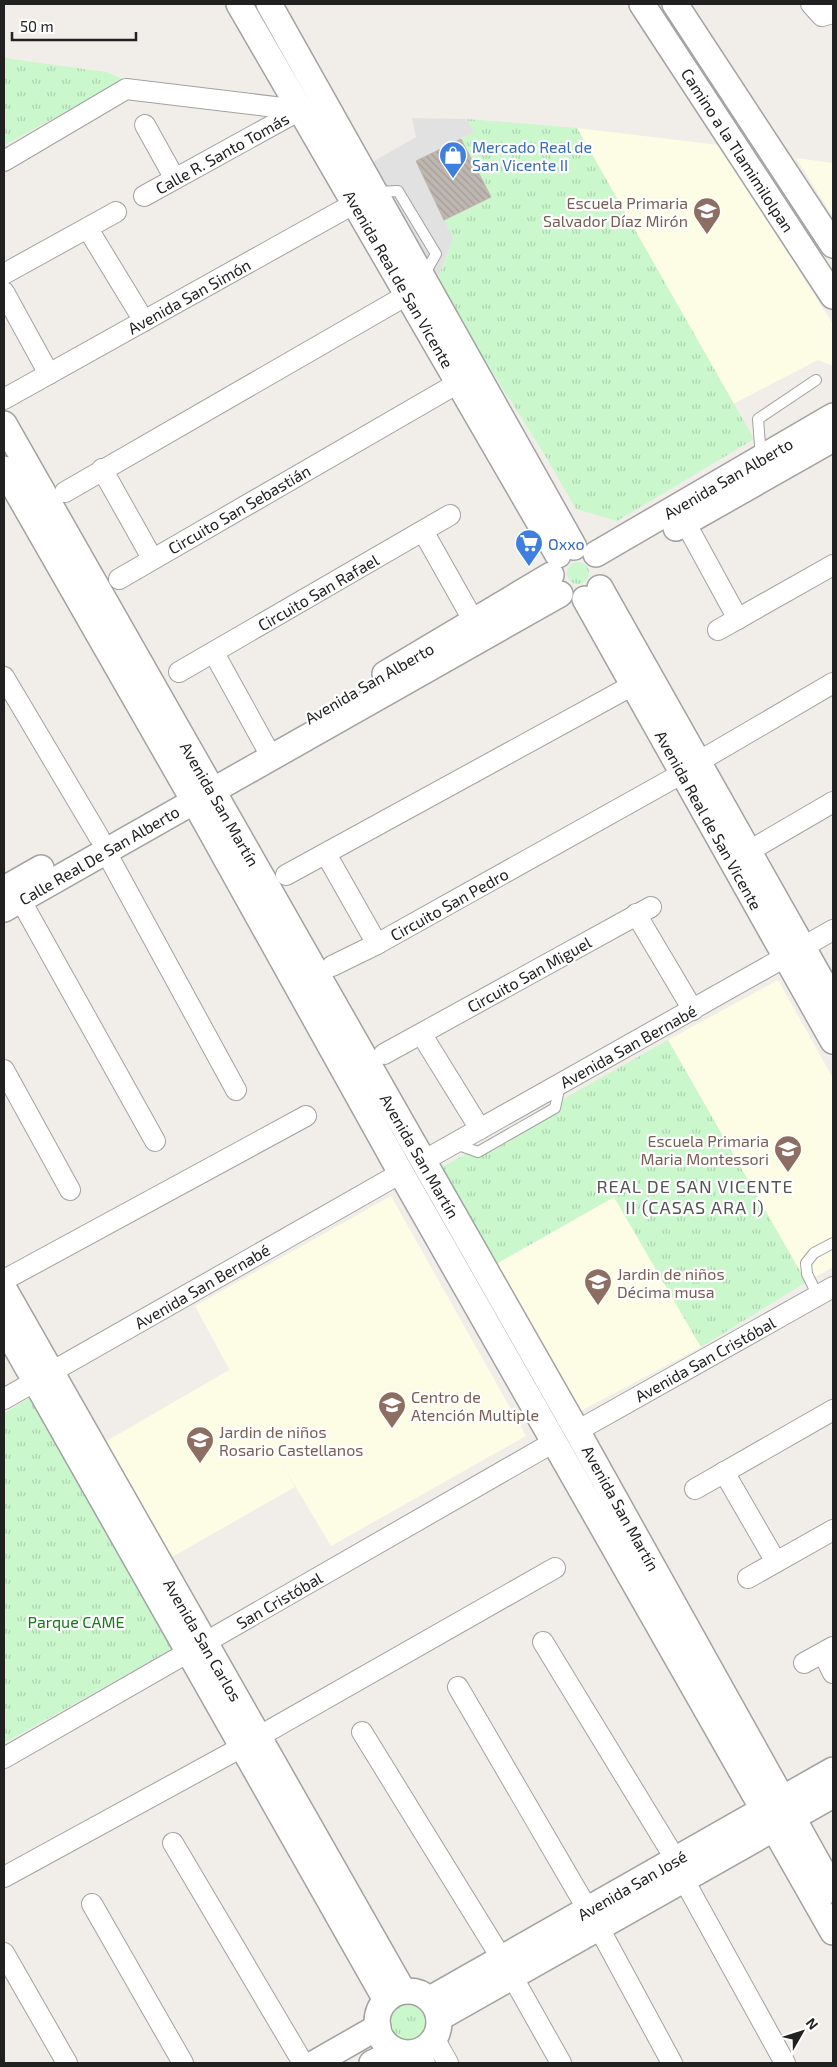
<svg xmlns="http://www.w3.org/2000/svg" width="837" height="2067" font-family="'Exo 2',sans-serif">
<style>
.education{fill:#fdfce5}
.park{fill:url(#park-tufts)}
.parking{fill:#e1e1e1}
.building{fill:url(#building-back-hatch);stroke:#c2b4ac}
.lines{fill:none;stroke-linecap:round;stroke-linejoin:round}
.service-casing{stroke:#a2a2a2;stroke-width:12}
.minor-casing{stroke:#a2a2a2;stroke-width:22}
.tertiary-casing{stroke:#a2a2a2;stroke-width:28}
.service{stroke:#fff;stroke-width:10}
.minor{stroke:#fff;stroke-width:20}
.tertiary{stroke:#fff;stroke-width:25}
.labels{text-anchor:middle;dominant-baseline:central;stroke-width:4.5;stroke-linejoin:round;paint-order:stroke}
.shop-label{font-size:16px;fill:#366cbe;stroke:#fff;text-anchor:start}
.street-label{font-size:16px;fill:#212121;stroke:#fff}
.education-label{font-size:16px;fill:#785e54;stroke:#fff;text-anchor:start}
.park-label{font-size:16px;fill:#137c16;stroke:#fff}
.neighbourhood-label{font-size:18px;letter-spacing:1px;fill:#545454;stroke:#fff}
</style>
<defs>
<pattern id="park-tufts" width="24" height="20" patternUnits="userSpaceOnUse" patternTransform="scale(1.25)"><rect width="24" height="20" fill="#caf7cb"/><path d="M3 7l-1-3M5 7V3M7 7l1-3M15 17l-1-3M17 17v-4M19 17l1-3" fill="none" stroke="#add3ae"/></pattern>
<pattern id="building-back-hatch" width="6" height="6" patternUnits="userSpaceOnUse" patternTransform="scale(1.25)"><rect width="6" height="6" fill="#beb7b1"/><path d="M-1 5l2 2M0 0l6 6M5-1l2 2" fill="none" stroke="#a39d98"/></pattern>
</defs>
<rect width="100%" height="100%" fill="#f1eee9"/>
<g class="education">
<path d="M577 128 719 145 833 324V366L818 360 733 404Z"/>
<path d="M796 158 833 163V217Z"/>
<path d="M778 980 833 1078V1267L806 1282 668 1040Z"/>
<path d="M391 1196 526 1436 331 1546 279 1459 295 1487 172 1557 105 1442 229 1370 235 1380 195 1306Z"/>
<path d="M614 1197 701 1347 579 1412 496 1264Z"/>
</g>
<g class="park">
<path d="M4 58 106 72 125 80 4 145Z"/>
<path d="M467 119 577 128 754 439 617 521 576 509 543 452 436 283 453 238 444 220 491 197 461 139 474 132Z"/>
<circle cx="578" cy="573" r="11"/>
<path d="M668 1040 806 1282 701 1347 614 1197 496 1264 439 1169Z"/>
<path d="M31 1397 174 1648 4 1743V1413Z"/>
<circle cx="407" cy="2022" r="22"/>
</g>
<path class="parking" d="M412 118 467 119 474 132 416 161 453 238 436 283 369 164 416 137Z"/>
<path class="building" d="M461 139 491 197 444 220 416 161Z"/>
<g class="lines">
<g class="service-casing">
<g id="service">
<path d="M376 192 398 191 436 254 424 275"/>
<path d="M761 458 758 419 816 380"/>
<path d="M456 1144 478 1152 555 1108 560 1085"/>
<path d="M818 1296 807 1274 806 1263 814 1253 833 1243"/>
</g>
</g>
<g class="minor-casing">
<g id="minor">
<path d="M811 4 822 16 833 13"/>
<path d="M145 125 175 179"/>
<path d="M4 161 126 89 300 110"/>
<path d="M144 196 300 110"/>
<path d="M88 229 144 321"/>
<path d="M4 274 116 212"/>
<path d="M4 292 49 374"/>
<path d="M4 399 366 197"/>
<path d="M102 469 152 558"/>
<path d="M65 492 407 295"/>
<path d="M685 522 738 619"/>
<path d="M423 531 481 634"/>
<path d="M119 579 458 383"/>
<path d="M718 630 833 565"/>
<path d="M214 653 272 758"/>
<path d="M179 672 450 515"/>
<path d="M4 677 99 837"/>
<path d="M698 762 833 683"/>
<path d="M749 851 833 802"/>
<path d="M106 852 236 1090"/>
<path d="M326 854 377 944"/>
<path d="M286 875 633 685"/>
<path d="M20 899 155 1141"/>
<path d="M636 914 693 1010"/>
<path d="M332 966 377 944 683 773"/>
<path d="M422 1035 480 1129"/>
<path d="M384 1054 651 907"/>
<path d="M4 1070 70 1190"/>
<path d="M423 1161 833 930"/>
<path d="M4 1280 306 1116"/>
<path d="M4 1399 401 1173"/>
<path d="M577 1431 833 1287"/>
<path d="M724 1472 776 1562"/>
<path d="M695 1489 833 1410"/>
<path d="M748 1578 833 1530"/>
<path d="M543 1642 676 1860"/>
<path d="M823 1653 833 1673"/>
<path d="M804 1663 833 1647"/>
<path d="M458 1687 588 1910"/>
<path d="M362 1732 502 1959"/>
<path d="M258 1737 555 1568"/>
<path d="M4 1758 554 1442"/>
<path d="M173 1843 303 2063"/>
<path d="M4 1877 242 1747"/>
<path d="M684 1880 785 2063"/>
<path d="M92 1904 183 2063"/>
<path d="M599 1928 672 2063"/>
<path d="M4 1953 67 2063"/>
<path d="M512 1976 561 2063"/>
<path d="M434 2038 448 2063"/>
<path d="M418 2051 425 2063"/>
</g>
</g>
<g class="tertiary-casing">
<g id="tertiary">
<path d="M239 4 558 555"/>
<path d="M269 4 574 547"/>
<path d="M642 4 833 296"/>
<path d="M675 4 833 245"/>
<path d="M4 424 577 1431 833 1890"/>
<path d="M4 469 194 801 401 1173 833 1932"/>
<path d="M676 528 833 439"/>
<path d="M596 554 833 416"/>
<path d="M600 588 833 1001"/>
<path d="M585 599 833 1041"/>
<path d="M385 674 551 575"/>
<path d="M4 889 41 868"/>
<path d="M4 909 560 594"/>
<path d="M4 1289 403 1991"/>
<path d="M4 1326 386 2000"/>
<circle cx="408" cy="2022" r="31"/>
<path d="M430 1999 833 1770"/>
<path d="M439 2018 833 1795"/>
<path d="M315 2063 378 2027"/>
<path d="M372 2063 397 2051"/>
</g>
</g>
<use href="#service" class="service"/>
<use href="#minor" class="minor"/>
<use href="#tertiary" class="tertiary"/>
</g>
<defs>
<g id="shop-pin" transform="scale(1.4375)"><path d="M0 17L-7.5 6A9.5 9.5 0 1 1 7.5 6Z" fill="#3f7fe0" stroke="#fff"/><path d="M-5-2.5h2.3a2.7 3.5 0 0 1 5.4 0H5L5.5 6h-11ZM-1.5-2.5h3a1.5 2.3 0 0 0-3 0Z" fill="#fff"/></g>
<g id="school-pin" transform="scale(1.4375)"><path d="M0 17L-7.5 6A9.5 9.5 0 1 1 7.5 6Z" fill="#8d6e63" stroke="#fff"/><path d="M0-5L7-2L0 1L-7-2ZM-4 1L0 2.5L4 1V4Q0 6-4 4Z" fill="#fff"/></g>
<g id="supermarket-pin" transform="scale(1.4375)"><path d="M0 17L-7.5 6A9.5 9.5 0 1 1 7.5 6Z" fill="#3f7fe0" stroke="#fff"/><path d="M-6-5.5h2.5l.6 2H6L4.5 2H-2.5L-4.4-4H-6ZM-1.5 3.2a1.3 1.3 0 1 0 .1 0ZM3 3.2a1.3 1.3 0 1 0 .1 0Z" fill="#fff"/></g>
</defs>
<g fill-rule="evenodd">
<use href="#shop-pin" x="453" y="155"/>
<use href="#school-pin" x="707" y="211"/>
<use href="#supermarket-pin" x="529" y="543"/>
<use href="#school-pin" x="788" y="1149"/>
<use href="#school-pin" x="598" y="1282"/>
<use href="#school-pin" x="392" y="1405"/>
<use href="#school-pin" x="200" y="1440"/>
</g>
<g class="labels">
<g class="shop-label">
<text x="472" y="146">Mercado Real de<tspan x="472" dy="18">San Vicente II</tspan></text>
<text x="548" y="543">Oxxo</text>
</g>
<g class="street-label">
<text transform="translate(738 150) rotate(57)">Camino a la Tlamimilolpan</text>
<text transform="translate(222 153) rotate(-29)">Calle R. Santo Tomás</text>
<text transform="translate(399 279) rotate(60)">Avenida Real de San Vicente</text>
<text transform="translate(189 296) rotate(-29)">Avenida San Simón</text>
<text transform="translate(728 478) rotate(-30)">Avenida San Alberto</text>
<text transform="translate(239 509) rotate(-30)">Circuito San Sebastián</text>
<text transform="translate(318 592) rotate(-30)">Circuito San Rafael</text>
<text transform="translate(369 683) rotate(-30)">Avenida San Alberto</text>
<text transform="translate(220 804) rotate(60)">Avenida San Martín</text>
<text transform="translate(709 820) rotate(61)">Avenida Real de San Vicente</text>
<text transform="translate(99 855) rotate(-30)">Calle Real De San Alberto</text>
<text transform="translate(449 904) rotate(-29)">Circuito San Pedro</text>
<text transform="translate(529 974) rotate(-29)">Circuito San Miguel</text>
<text transform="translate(628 1046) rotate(-29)">Avenida San Bernabé</text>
<text transform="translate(420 1156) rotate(60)">Avenida San Martín</text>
<text transform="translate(202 1286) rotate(-30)">Avenida San Bernabé</text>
<text transform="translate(705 1359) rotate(-29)">Avenida San Cristóbal</text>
<text transform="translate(621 1508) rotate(61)">Avenida San Martín</text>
<text transform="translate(279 1600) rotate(-30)">San Cristóbal</text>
<text transform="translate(203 1640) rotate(60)">Avenida San Carlos</text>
<text transform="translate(632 1885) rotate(-30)">Avenida San José</text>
</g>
<g class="education-label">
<text x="688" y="202" text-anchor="end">Escuela Primaria<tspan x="688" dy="18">Salvador Díaz Mirón</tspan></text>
<text x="769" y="1140" text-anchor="end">Escuela Primaria<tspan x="769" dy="18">Maria Montessori</tspan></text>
<text x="617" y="1273">Jardin de niños<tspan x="617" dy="18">Décima musa</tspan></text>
<text x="411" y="1396">Centro de<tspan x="411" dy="18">Atención Multiple</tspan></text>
<text x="219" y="1431">Jardin de niños<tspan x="219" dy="18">Rosario Castellanos</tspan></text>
</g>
<g class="park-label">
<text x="76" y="1621">Parque CAME</text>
</g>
<g class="neighbourhood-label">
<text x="695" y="1186">REAL DE SAN VICENTE<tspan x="695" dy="21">II (CASAS ARA I)</tspan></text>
</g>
</g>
<rect width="837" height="2067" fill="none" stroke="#212121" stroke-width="10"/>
<g transform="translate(802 2032) rotate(51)" stroke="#ffffff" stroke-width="4" paint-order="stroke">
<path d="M0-4L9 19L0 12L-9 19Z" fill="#212121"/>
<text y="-8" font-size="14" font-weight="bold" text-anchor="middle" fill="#212121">N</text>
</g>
<path d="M12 32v8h124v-8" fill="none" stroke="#212121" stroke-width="2.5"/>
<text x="20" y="32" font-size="15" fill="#212121" stroke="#ffffff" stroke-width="4" paint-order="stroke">50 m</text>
</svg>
